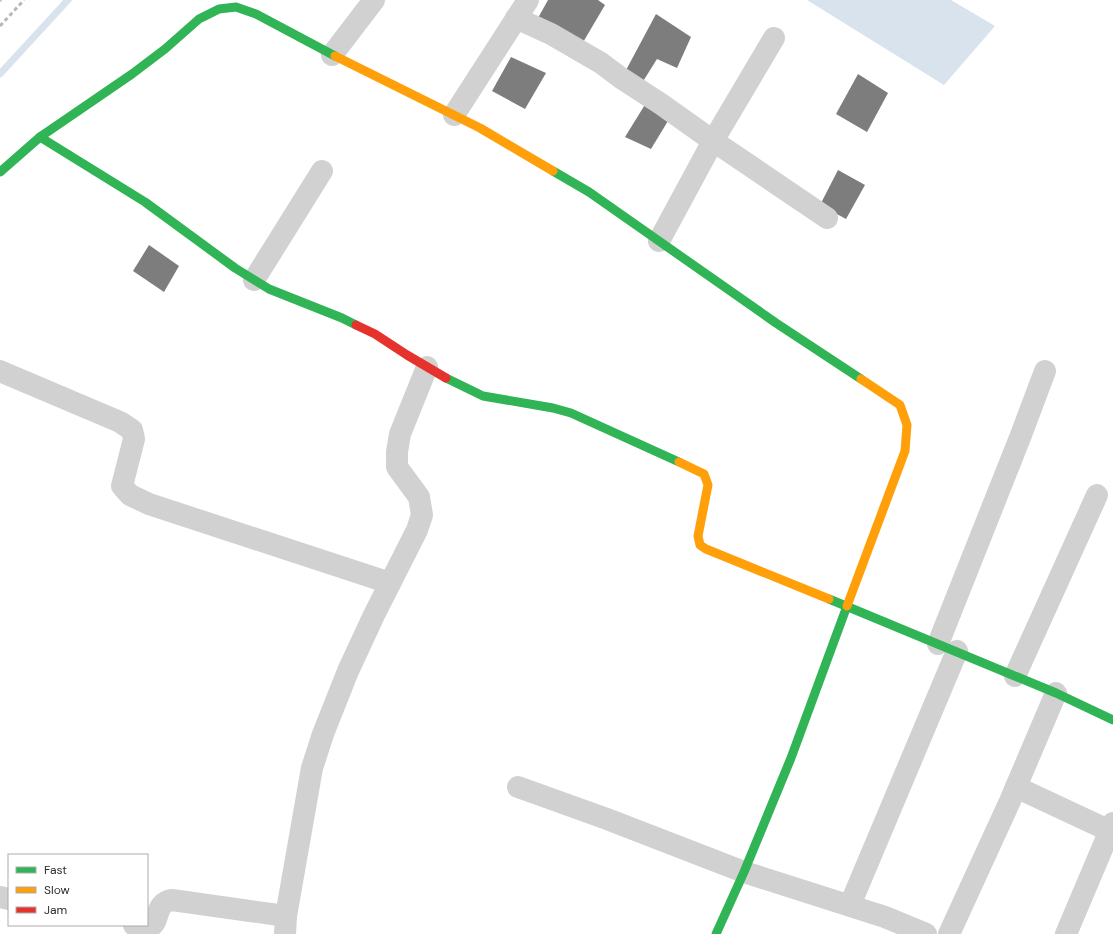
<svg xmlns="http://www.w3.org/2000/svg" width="1113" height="934" font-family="'DM Sans',sans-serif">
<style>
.water{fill:#d9e3ee}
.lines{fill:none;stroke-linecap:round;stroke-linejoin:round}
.stream{stroke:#d9e3ee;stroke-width:7}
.building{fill:#7d7d7d}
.street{stroke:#d1d1d1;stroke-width:22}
.fast{stroke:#30b455;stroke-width:9}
.slow{stroke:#ff9f0a;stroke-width:9}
.jam{stroke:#e5322d;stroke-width:9}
.rail{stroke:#b8b8b8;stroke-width:3;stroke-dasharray:4 3;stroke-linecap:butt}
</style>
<rect width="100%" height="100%" fill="#fff"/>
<path class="water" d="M807 0H951L995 26 944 85Z"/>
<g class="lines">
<path class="stream" d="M0 74 68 0"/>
</g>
<g class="building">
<path d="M548 0H598L605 5 582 44 538 18Z"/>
<path d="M656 14 691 37 677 68 657 59 642 83 625 72Z"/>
<path d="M511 57 546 73 525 109 492 91Z"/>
<path d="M858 74 888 93 867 132 836 114Z"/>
<path d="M646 103 671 116 651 149 625 137Z"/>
<path d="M838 170 865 185 846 219 820 205Z"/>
<path d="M149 245 179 266 164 292 133 271Z"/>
</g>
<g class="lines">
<g class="street">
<path d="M516 18 551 34 601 63 621 78 661 104 706 136 827 218"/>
<path d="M332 55 374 0"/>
<path d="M454 115 528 0"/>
<path d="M659 241 713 141 774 38"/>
<path d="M254 280 322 171"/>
<path d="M0 371 120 422 132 430 134 439 122 486 130 495 149 504 390 583"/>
<path d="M938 644 1021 435 1045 371"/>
<path d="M1015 676 1097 495"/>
<path d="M518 787 607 819 744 872 885 917 926 934"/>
<path d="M1016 787 1110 831"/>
<path d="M0 897 9 899"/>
<path d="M850 905 957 651"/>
<path d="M134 925C138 926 143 928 147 927 162 926 152 903 172 900L286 916"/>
<path d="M285 934 286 916 312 768 323 734 348 671 374 615 417 530 422 515 419 497 397 467V452L400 434 427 367"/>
<path d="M949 934 1010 801 1056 693"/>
<path d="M1066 934 1113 823"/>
</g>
<g class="fast">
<path d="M40 137 145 202 235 268 269 289 342 318 356 325"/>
<path d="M553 171 589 192 776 323 861 379"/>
<path d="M0 172 40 137 132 74 165 49 199 19 219 9 236 7 256 14 335 56"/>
<path d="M446 378 483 396 553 408 571 413 679 462"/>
<path d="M829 599 1056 693 1113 720"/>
<path d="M716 934 744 872 791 758 847 606"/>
</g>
<g class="slow">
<path d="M335 56 480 128 553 171"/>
<path d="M679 462 704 474 708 485 698 536 700 545 706 549 829 599"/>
<path d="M847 606 905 451 907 425 900 405 861 379"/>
</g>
<path class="jam" d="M356 325 375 334 407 355 446 378"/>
<g class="rail">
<path d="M0 1 1 0"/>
<path d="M0 26 24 0"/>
</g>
</g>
<rect x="8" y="854" width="140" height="72" fill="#ffffff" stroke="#ababab"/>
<rect x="16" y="867" width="20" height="6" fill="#30b455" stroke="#ababab"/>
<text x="44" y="874" font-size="12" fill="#2c2c2c">Fast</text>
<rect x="16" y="887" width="20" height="6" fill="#ff9f0a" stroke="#ababab"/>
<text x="44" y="894" font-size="12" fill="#2c2c2c">Slow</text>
<rect x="16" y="907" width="20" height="6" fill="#e5322d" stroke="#ababab"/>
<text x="44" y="914" font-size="12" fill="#2c2c2c">Jam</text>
</svg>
